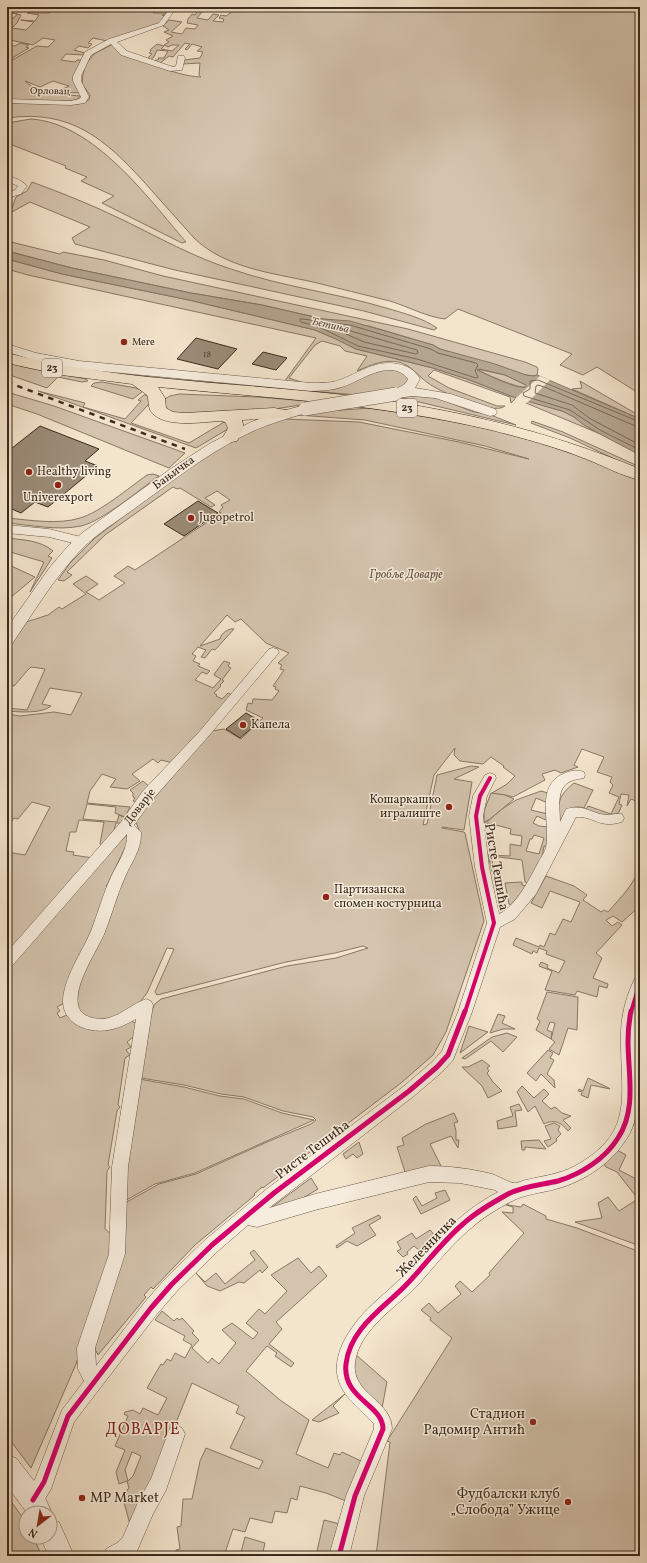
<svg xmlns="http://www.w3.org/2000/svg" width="647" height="1563" font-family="Vollkorn,serif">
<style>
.green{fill:#d4c4ae;stroke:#887764;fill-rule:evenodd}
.water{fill:#b4a590;stroke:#847461;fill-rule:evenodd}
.pier{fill:#f3e4cc}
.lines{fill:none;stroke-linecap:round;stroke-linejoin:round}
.shore{stroke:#786856;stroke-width:1}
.building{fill:#9b8b77;stroke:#3b2a1b}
.minor-casing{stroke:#695847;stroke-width:1}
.tertiary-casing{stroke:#695847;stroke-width:1}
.primary-casing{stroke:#3b2a1b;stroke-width:1}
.minor{fill:#f7edde;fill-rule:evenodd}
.tertiary{fill:#f7edde;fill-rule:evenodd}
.primary{fill:#f3e4cc;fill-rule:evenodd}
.rail{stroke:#3b2a1b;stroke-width:2.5;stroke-dasharray:5.5 5.5;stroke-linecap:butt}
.tertiary-bridge-casing{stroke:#695847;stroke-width:14;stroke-linecap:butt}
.tertiary-bridge{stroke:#f7edde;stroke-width:13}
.cycleway-far1-casing{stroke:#f7edde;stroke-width:6}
.cycleway-casing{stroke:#f7edde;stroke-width:8}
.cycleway-far1{stroke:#d6006c;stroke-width:4}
.cycleway{stroke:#d6006c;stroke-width:5}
.poi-dot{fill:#8f2418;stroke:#f7edde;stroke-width:1.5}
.labels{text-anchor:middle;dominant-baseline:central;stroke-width:3;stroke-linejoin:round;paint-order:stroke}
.far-number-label{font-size:9px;fill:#534232}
.far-street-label{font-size:10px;fill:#3b2a1b;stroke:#f7edde}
.far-poi-label{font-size:10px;fill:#3b2a1b;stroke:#f7edde;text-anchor:start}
.far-water-label{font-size:11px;font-style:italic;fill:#5f4f3e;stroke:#f7edde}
.shield{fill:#f7edde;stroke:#736456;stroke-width:1}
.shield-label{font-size:11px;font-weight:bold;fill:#3b2a1b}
.poi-label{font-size:12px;fill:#3b2a1b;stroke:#f7edde;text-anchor:start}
.street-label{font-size:12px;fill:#3b2a1b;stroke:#f7edde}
.park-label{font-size:12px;font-style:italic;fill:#615040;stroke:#f7edde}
.near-street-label{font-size:14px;fill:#3b2a1b;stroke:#f7edde}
.near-poi-label{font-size:14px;fill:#3b2a1b;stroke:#f7edde;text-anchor:end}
.near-neighbourhood-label{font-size:16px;letter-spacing:1px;fill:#7a1f14;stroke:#f7edde}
</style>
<rect width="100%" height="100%" fill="#f3e4cc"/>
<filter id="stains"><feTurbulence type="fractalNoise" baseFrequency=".005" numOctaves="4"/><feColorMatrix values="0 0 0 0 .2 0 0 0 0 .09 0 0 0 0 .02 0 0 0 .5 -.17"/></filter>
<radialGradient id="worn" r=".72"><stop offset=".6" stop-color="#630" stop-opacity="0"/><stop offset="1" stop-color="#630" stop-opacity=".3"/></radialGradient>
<g class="green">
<path d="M53 7H102L117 9 120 7H152L157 8 153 13H166L165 15H162L165 16 160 23 107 41 93 38 88 43 92 44 88 48 79 46 74 50 85 53 84 55 66 54 61 60 75 62 77 60H81L75 73 80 93 57 92 69 86 53 81 40 87 25 81C40 96 61 94 80 96L78 99 71 101 7 100V63L37 46 48 47 55 40 43 38 33 45 10 40 7 42V23L18 14 7 12 21 15 17 23 12 28 26 30 34 22 21 20 35 21 39 15 27 13H50Z"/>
<path d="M231 7H640V394L597 367 583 375 560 365 572 354 458 309 445 319C427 317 409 307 390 301 364 295 339 288 313 282 272 273 225 268 194 238 178 220 161 201 145 183 105 139 71 109 7 118V103L78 104 89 100 90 95 82 84 83 74 85 65 94 54 113 44 116 48C141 59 174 76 201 77L199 75 200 63 183 64 184 60 200 58 203 52 197 51 202 47 192 44 187 50 185 49 190 44 185 43 173 57 169 56 160 63 154 61 159 59 158 58H164L168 51 157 50 154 57 150 60 147 59 152 54 149 53 151 51 150 50 157 44 164 46 161 49 172 51 179 45H172L168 47 164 45 169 42 166 40 173 36 164 32 169 30 163 26 169 20 182 22 171 32 182 34 186 28 195 29 198 25 187 23 188 19 192 14 195 15 197 12 194 11 202 12 197 18 208 20 213 14 219 15 213 21 223 22 224 19 219 18 221 15 226 16 236 9Z"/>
<path d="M20 43 29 45 26 47 29 48 7 61V45L15 46Z"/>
<path d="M31 119C94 123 148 198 186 242L182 243 102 203 114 196 81 181 87 177 65 168 66 166 7 143V123Z"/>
<path d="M32 182C62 193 92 205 121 219 158 237 195 258 234 270 284 287 336 293 386 308 403 313 423 318 437 328L434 330 364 311 175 270 75 244 72 238 90 227 30 202 10 213 16 197 27 191Z"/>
<path d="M7 241 60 254 63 252 104 260 163 276 408 329 525 362 537 367 538 369 537 375 534 376 526 375 440 349 433 345 369 326H361L362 325 323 319 262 305 191 293 72 268 7 251Z"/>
<path d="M7 259 62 274 189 300 315 330 336 339 356 349 433 368 467 379 516 398 511 403 510 397 434 370 428 376 449 388 497 406H505C493 416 440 392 428 383 418 376 412 366 399 362 384 359 371 365 357 371L367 356 345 351 340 346 322 341 315 345 289 378 301 382H284L316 338 28 275 7 269Z"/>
<path d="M7 352 36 360 97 370 316 391C322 390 329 390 335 389 351 385 399 353 409 380L402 387 395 389 357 395 135 376 63 367 7 353Z"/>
<path d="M7 362 24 367 86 379 88 381 82 382 58 377 47 388 7 374Z"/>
<path d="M477 369 505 375 526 385 527 387C519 389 484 374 477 369Z"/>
<path d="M580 381 640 416V419L572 389 582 388Z"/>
<path d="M102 382 136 388 143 391 133 399 91 386 94 383Z"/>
<path d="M38 391 85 403 83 407 125 419 141 401 138 400 144 395H148L150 402 148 405 131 423 189 443 226 421 233 426 196 448Z"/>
<path d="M7 392 54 406 185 453 169 468 37 414 7 404Z"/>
<path d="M179 394 257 397 319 402 262 411 181 415 166 410 163 400 170 396Z"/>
<path d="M421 395 440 399 474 412 488 414 516 425 398 397Z"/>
<path d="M529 401 568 413 598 433 526 403Z"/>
<path d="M371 408C428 417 485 426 541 442 575 453 607 467 640 481V797L636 801 631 799 627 806 629 795 621 794 619 804 622 805 619 812 612 817 585 811 588 806 611 814 619 797 609 793 613 785 610 782 612 777 597 772 604 757 582 749 574 765 578 767 561 773 555 770 542 774 545 780 513 797C505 794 499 795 492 793L507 784 515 776 503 767 504 766 491 757 483 764 460 761 454 755 455 748 434 775 423 825 427 824 437 775 471 766 479 767 454 779 472 782 464 830 442 827V828L464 832 465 833 484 921 446 1032 433 1055 401 1083 263 1188 262 1187 254 1194 255 1195 195 1245 153 1289 151 1287 144 1295 146 1297 98 1355 94 1347 123 1204 159 1184 196 1174 267 1142 311 1124 316 1120 313 1117 283 1111 244 1097 221 1094 184 1085 141 1078 151 1012 155 1004 161 999 287 966 336 958 368 948 363 946 335 953 286 962 157 995 155 992 174 949 167 948 147 993 140 1002 119 1018 96 1022 79 1013 75 995 140 832 137 825 136 819 212 731 224 729 241 739 263 718 246 710 248 703 252 704 253 699 272 700 279 691 275 689 276 687 273 686 284 670 280 669 282 665 278 663 289 653 266 643 241 619 235 622 227 615 200 646 220 639C221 633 229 628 234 629L215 650 212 649 205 658 201 657 206 650 198 647 192 654 196 656 193 661 200 664 198 666 210 671 207 674 202 672 195 680 213 688 221 679 214 675 215 673 224 661 230 663 228 666 231 668 222 680 224 681 220 685 221 686 214 693 217 695 216 696 222 699 228 693 232 695 173 763 161 760 158 763 153 759 132 774 140 781 127 789 110 787 116 779 102 774 90 791 87 803 130 807 125 817 115 813 116 807 87 804 83 819 117 822 119 815 124 817 122 823H116L113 834 104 845 100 844 104 822 79 820 76 832H70L66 851 74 852 73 855 93 858 7 957V854L13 853 25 855 50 807 32 802 18 819 14 818 7 828V714L20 716 54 712 71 715 82 693 50 688 42 704 51 706C42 714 18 712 7 711V708L27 710 45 669 31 667C25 672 20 680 14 686L7 685V650L26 622 48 615 59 607 62 609 86 594 73 584 86 576 98 584 86 592 99 600 125 583 114 576 128 566 135 570 221 513 219 512 223 507 221 505 230 500 217 491 205 498 215 505 211 507 180 488 177 489 173 487 105 535 67 572 72 575 64 581 58 580 70 563 95 538 198 460 253 430 284 419 359 422 459 442 529 459 485 446 365 420 298 415 312 412Z"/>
<path d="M532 421 563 432 640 467V471L570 438 531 423Z"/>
<path d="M153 474 159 476C140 489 103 521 81 526 58 531 31 525 7 523V518C30 520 58 525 80 518 99 513 130 487 147 475Z"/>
<path d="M7 538C23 540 40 540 53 551L48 556 52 558 30 592 44 562 7 551Z"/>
<path d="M7 564 35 577 10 598 7 603Z"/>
<path d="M143 781 151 788 139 802 133 801 135 798 133 797V793L130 790Z"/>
<path d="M574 783 593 790 584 808C570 804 565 812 559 824 559 802 556 798 574 783Z"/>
<path d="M541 791 548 793V803L536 798 531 810 548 814V821L537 816 533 823 539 826 548 827 547 846H544L542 857 528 884 525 882 522 860 491 856 496 877H498L503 910H502L488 855 510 856V844L521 846 522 836 510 834 511 829 488 823 484 825V823L488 821 502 809 516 800ZM534 835 544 838 539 854 526 851 530 839H532Z"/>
<path d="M491 793 505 795 514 799 490 819 484 822V811Z"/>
<path d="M127 834 128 845 125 848 106 887 109 888 105 893 92 929 65 990 66 1002 57 1007 60 1011 57 1013 60 1018 69 1014 72 1018 130 1021 136 1023 137 1034 127 1042 131 1047 126 1050 130 1055 125 1058 118 1105 120 1107 117 1111 108 1165 110 1167 107 1171 105 1229 112 1235V1253L76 1364 31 1468 7 1436V966Z"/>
<path d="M640 865V906L622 922 613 916 606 920 612 926 618 922 622 925 596 953 602 958 593 978 608 984 607 988 599 986 597 997 577 991 575 995 545 990 552 971 539 966 541 962 548 965 547 968 559 973 565 961 546 954 547 951 539 948 537 953 533 951 532 954 513 945 516 938 539 947 540 945 544 947 550 933 555 935 563 919 571 922 580 902 550 891 542 908 531 903 546 876 574 886 587 895 583 900 601 912 604 910 608 912C621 897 635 884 640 865Z"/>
<path d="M522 882V885L527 886 511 905 509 904 505 883Z"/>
<path d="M547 992 578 997 577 1030 568 1028 559 1055 549 1049 555 1042 551 1039 555 1023 550 1022 547 1030 552 1032 551 1039 536 1030 540 1021 537 1019Z"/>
<path d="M498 1014 505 1016 502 1023 515 1029H503L490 1033Z"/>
<path d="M469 1026 488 1032 460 1053Z"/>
<path d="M507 1033 517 1037 503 1052 491 1041 465 1059 462 1058 492 1037Z"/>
<path d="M548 1050 553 1053 550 1058 554 1060 547 1074 554 1080 555 1088 541 1074 536 1081 527 1073Z"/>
<path d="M482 1060 490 1066 487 1068 489 1071 487 1073 493 1082 502 1091 488 1098 482 1086 462 1067H468Z"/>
<path d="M588 1078 609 1088 610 1089 591 1085 588 1098 581 1095 582 1092 578 1091 579 1089 583 1091Z"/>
<path d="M139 1079 184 1087 220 1096 244 1099 282 1113 314 1120 195 1173 155 1184 123 1202Z"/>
<path d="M522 1086 534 1098 544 1089 549 1094 542 1101 551 1109 555 1107 562 1113 571 1116 563 1120 571 1128 568 1131C561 1122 554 1119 544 1124L535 1106 528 1112 517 1092Z"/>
<path d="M519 1104 522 1110 515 1111 517 1126 498 1129 497 1121 513 1116 510 1107Z"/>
<path d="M454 1113 458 1122 454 1123 456 1131V1140H459L458 1148 451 1136 430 1144 442 1168 405 1172 397 1147 404 1145 402 1138 426 1124Z"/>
<path d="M554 1123 560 1126 558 1130 561 1134 556 1139 557 1141 548 1147 544 1141 551 1139 545 1126Z"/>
<path d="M539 1140 546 1149 525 1147V1150H522L521 1141Z"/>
<path d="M359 1142 363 1154 357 1158 353 1154 346 1159 343 1154Z"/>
<path d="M617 1150 626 1155 619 1170 640 1181V1246L575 1222 602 1218 598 1203 608 1197 619 1211 638 1199 617 1172 606 1167 603 1163Z"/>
<path d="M311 1178 318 1189 298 1201 268 1210Z"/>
<path d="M445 1190 450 1200 421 1214 413 1199 416 1196 422 1206 437 1198 435 1193Z"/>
<path d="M508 1203V1205L521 1207 523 1204 546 1216V1219L577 1228 640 1252V1556H376L390 1442 387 1441 452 1338 430 1320 431 1318 421 1310 429 1303 438 1313 461 1294 455 1286 460 1281 472 1292 490 1275 489 1273 524 1233 502 1212 513 1213V1207L506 1205Z"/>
<path d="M379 1215 381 1218 369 1225 376 1235 357 1246 347 1241 337 1248 336 1246 355 1233 352 1228Z"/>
<path d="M430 1230 440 1241 425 1255 414 1246 407 1252 408 1254 403 1257 397 1251 401 1249 397 1242 412 1233 416 1239Z"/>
<path d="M254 1250 268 1267 262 1273 260 1270 244 1283 239 1282 220 1291 207 1286 196 1273 205 1282 216 1273 225 1284 255 1260 250 1253Z"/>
<path d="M298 1258 311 1273 319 1266 327 1276 276 1322 282 1329 269 1344 294 1363 291 1367 275 1356 277 1353 267 1346 246 1371 280 1400 309 1420 296 1454 328 1468 334 1453 340 1455 342 1452 361 1461 346 1501 326 1493 300 1486 297 1500 291 1498 287 1513 275 1511 272 1523 250 1518 245 1532 233 1529 224 1556H176V1550L180 1549 177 1527 181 1526 183 1499H192L200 1461 206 1448 259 1469 263 1461 230 1448 245 1417 236 1413 239 1406 192 1383 132 1532 122 1495 127 1493V1490L129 1488 127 1481 119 1484 116 1472 125 1450 115 1446 128 1416 124 1414 125 1412 133 1410 140 1414 143 1408 158 1415 167 1398 147 1388 161 1364 163 1365 167 1359 171 1361 175 1353 185 1358 192 1345 183 1340 185 1336 155 1320 162 1311 174 1321 177 1318 179 1320 182 1318 194 1331 192 1333 199 1340 192 1348 208 1363 212 1358 219 1364 236 1343 222 1330 232 1323 253 1339 258 1333 246 1323 259 1309 265 1314 287 1291 271 1275ZM132 1452 141 1456 133 1476 128 1481 125 1470Z"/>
<path d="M354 1353 387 1382 382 1408 354 1380Z"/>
<path d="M345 1394 333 1406 339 1413 319 1422 312 1420Z"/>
<path d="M7 1496 23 1518 21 1525H26V1537H33L42 1556H7Z"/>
<path d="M324 1520 340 1524 330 1556H316Z"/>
<path d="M245 1537 265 1543 262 1556H240Z"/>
</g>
<path class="water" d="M7 251 72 268 191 293 262 305 323 319 350 321 433 345 440 349 495 364 526 375 534 376 537 375 640 419V455L598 433 584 425 574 417 562 411 516 398 467 379 433 368 356 349 336 339 315 330 189 300 62 274 7 259ZM480 369 505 375 526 385V387C518 390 486 374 477 370Z"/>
<path class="pier" d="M540 376 550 380 527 403 515 399Z"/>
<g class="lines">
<g class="shore">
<path d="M302 319 350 325 431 349 438 353 476 363 478 365 475 371 478 377 476 378 417 359 358 346 317 326 301 322 300 320Z"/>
<path d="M347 330 417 350 418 353 416 354 364 342 346 334 345 332Z"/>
<path d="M640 422 538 380 530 381V389L523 393 524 396 570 410 600 430 640 450"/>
<path d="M640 428 547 388 538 385 536 386 535 393 572 405 589 418 640 445"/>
</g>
</g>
<g class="building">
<path d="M196 338 237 349 218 369 177 359Z"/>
<path d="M263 352 287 358 276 370 252 364Z"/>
<path d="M40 426 99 449 85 461 98 466 48 507 35 502 21 513 7 507V452Z"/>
<path d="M198 501 218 513 184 536 164 524Z"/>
<path d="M246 713 260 721 240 738 226 729Z"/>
</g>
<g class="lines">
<g class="minor-casing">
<g id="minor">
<path d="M171 7H178L174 11 164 25 117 42 127 51 173 67 176 66 178 56H184L185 58 182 70 170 71 121 55 111 44 91 55 81 76V81L89 97 85 103 71 105 7 103V99L71 101 79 99 81 97 73 81V76L85 52 109 39 159 23Z"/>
<path d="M7 176C15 178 22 180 27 186L21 194 7 198V192L15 190 18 186 7 181Z"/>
<path d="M7 525 49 529 85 538 87 541 85 544 81 545 49 537 7 533Z"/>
<path d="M273 648 277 649 279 652 277 655 207 738 153 799 134 825 141 832C142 849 131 863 125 877 117 895 112 914 105 932 97 951 74 984 78 1005 80 1016 93 1019 102 1019 119 1018 131 1004 146 999L151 1001 153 1005 128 1167 125 1254 95 1348 96 1366 145 1302 166 1278 206 1239 268 1188 404 1086 432 1062 442 1051 458 1012 487 923 475 867 469 816 473 796 485 775 490 773 495 775 496 778 487 796 483 816 489 867 499 914C517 905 530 878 539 861 541 857 545 852 546 847 551 824 535 786 563 774 570 771 576 769 584 772L585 775 584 778C580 779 577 779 574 780 555 785 560 807 560 822L566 809C585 804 590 813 606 815 612 815 616 813 622 814L624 818 622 822C598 829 595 816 576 817L536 894 515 919 500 927 472 1012 453 1060 442 1072 414 1096 269 1208 315 1194 429 1166C450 1166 472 1169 492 1174 498 1176 510 1183 514 1183 517 1184 523 1180 526 1180 543 1176 560 1174 575 1166 634 1133 621 1099 621 1042 620 1020 625 998 635 978L640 976C640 985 641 994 640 1003 639 1016 636 1027 636 1040 635 1071 644 1104 630 1133 615 1161 586 1181 556 1189 541 1193 526 1194 512 1201 497 1209 482 1218 469 1230 450 1246 434 1267 417 1286 395 1308 359 1330 355 1363 351 1394 392 1400 392 1429L364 1496 349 1556H329L346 1496 374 1429V1424C360 1408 340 1396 337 1373 335 1358 343 1340 352 1328 364 1309 383 1296 399 1280 433 1246 454 1215 498 1192L495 1190 460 1183 429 1182 315 1210 257 1227 248 1225 218 1251 178 1290 157 1314 74 1422 51 1489 40 1507 33 1509 26 1507 24 1500 36 1477 62 1410 84 1381 78 1369 77 1348 109 1254 112 1167 136 1019C118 1029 102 1035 81 1027 71 1023 63 1013 63 1002 63 979 82 952 91 931 98 913 103 894 111 877 117 864 128 849 127 834L12 966 7 968V952L121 822 143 791 199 732 269 649Z"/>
<path d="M176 1425 182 1428 185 1434 166 1490 153 1514 137 1551 131 1556H103L106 1549 117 1543 123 1537 139 1500 151 1479 170 1428Z"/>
</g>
</g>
<g class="tertiary-casing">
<g id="tertiary">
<path d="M7 344 36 353 79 361 311 383C318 383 326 383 333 382 356 376 373 359 398 364 408 366 415 370 420 379L415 388 451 394 495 409 497 412 495 415 490 416 435 398 413 396 396 398 391 397 389 394C394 387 405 388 408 379 391 357 361 381 342 387 332 390 322 391 311 391L79 369 34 360 7 352Z"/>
<path d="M305 405 310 406 312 409 310 412C285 419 261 426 239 438 203 457 171 482 138 506 118 521 95 534 78 553 53 580 33 613 12 644L7 645V628L50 567 68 546 82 533 169 470 209 444 251 422 275 413Z"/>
<path d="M7 1455 16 1458 42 1491 52 1513 50 1518V1513H27L7 1486Z"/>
<path d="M50 1519 59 1522 74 1556H49L40 1537H50Z"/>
</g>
</g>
<g class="primary-casing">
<path id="primary" d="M7 353C117 381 232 382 345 395 449 408 543 429 640 469V480C622 476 604 466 586 459 556 447 523 438 491 430 381 404 269 398 158 387L165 398 166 408 173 412 185 413 274 408 292 411 294 414 292 417 242 420 244 428 237 441 231 442 225 441 223 437 228 428 225 422 221 421C202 422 161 429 150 410 148 405 149 399 147 395L132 384 62 375 7 363Z"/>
</g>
<use href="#minor" class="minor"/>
<use href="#tertiary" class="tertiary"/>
<use href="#primary" class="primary"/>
<path class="rail" d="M7 382 185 449"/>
<g class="tertiary-bridge-casing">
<path id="tertiary-bridge" d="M305 409 396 394"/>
</g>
<use href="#tertiary-bridge" class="tertiary-bridge"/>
<g class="cycleway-far1-casing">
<g id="cycleway-far1">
<path d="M465 1012 494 923 482 867 476 816 480 796 490 778"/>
<path d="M631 1012 640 982"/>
</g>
</g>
<g class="cycleway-casing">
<g id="cycleway">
<path d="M33 1500 44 1482 68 1416 151 1308 172 1284 212 1245 274 1193 409 1091 437 1067 448 1055 465 1011"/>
<path d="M339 1556 355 1496 383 1429C383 1404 342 1399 346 1364 350 1328 384 1308 407 1284 426 1264 442 1242 463 1224 476 1212 492 1203 508 1194 524 1186 541 1185 558 1181 581 1174 605 1159 618 1138 637 1109 628 1074 628 1041 628 1031 629 1021 631 1011"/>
</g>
</g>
<use href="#cycleway-far1" class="cycleway-far1"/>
<use href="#cycleway" class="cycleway"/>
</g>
<g class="poi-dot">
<circle cx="124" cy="342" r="4"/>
<circle cx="29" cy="472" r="4"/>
<circle cx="58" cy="485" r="4"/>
<circle cx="191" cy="518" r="4"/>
<circle cx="243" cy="725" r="4"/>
<circle cx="449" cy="807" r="4"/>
<circle cx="326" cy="897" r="4"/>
<circle cx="533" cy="1422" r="4"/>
<circle cx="82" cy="1498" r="4"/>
<circle cx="568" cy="1502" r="4"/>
</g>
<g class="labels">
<g class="far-number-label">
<text x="207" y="354">18</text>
</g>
<g class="far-street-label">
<text transform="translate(50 91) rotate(1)">Орловац</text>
</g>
<g class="far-poi-label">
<text x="132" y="342">Mere</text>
</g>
<g class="far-water-label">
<text transform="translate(330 326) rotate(13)">Ђетиња</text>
</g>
<g class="shield">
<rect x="42" y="359" width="20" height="18" rx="3"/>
<rect x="397" y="399" width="20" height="18" rx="3"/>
</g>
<g class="shield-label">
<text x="52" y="368">23</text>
<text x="407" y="408">23</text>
</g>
<g class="poi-label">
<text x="37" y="472">Healthy living</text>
<text x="58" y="498" text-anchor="middle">Univerexport</text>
<text x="199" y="518">Jugopetrol</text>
<text x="251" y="725">Капела</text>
<text x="441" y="800" text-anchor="end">Кошаркашко<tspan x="441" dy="14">игралиште</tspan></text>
<text x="334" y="890">Партизанска<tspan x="334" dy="14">спомен костурница</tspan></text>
</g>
<g class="street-label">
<text transform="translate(174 473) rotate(-36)">Бањичка</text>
<text transform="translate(140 807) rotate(-52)">Доварје</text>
</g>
<g class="park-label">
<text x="406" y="575">Гробље Доварје</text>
</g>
<g class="near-street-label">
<text transform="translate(496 867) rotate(80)">Ристе Тешића</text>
<text transform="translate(313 1150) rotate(-37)">Ристе Тешића</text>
<text transform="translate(427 1247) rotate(-46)">Железничка</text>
</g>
<g class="near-poi-label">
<text x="525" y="1414">Стадион<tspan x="525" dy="16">Радомир Антић</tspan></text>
<text x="560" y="1494">Фудбалски клуб<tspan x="560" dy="16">„Слобода” Ужице</tspan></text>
<text x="90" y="1498" text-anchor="start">MP Market</text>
</g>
<g class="near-neighbourhood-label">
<text x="143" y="1430">ДОВАРЈЕ</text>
</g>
</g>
<rect width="647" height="1563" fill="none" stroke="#f3e4cc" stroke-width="24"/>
<rect x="8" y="8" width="631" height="1547" fill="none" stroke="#3b2a1b" stroke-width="2"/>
<rect x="12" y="12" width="623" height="1539" fill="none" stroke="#3b2a1b"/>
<g transform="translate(38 1525) rotate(211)"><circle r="19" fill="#f7edde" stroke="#ac9f90"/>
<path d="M0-3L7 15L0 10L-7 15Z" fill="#8f2418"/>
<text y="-6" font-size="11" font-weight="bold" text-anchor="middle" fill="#3b2a1b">N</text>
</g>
<rect width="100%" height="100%" filter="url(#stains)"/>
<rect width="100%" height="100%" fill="url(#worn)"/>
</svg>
